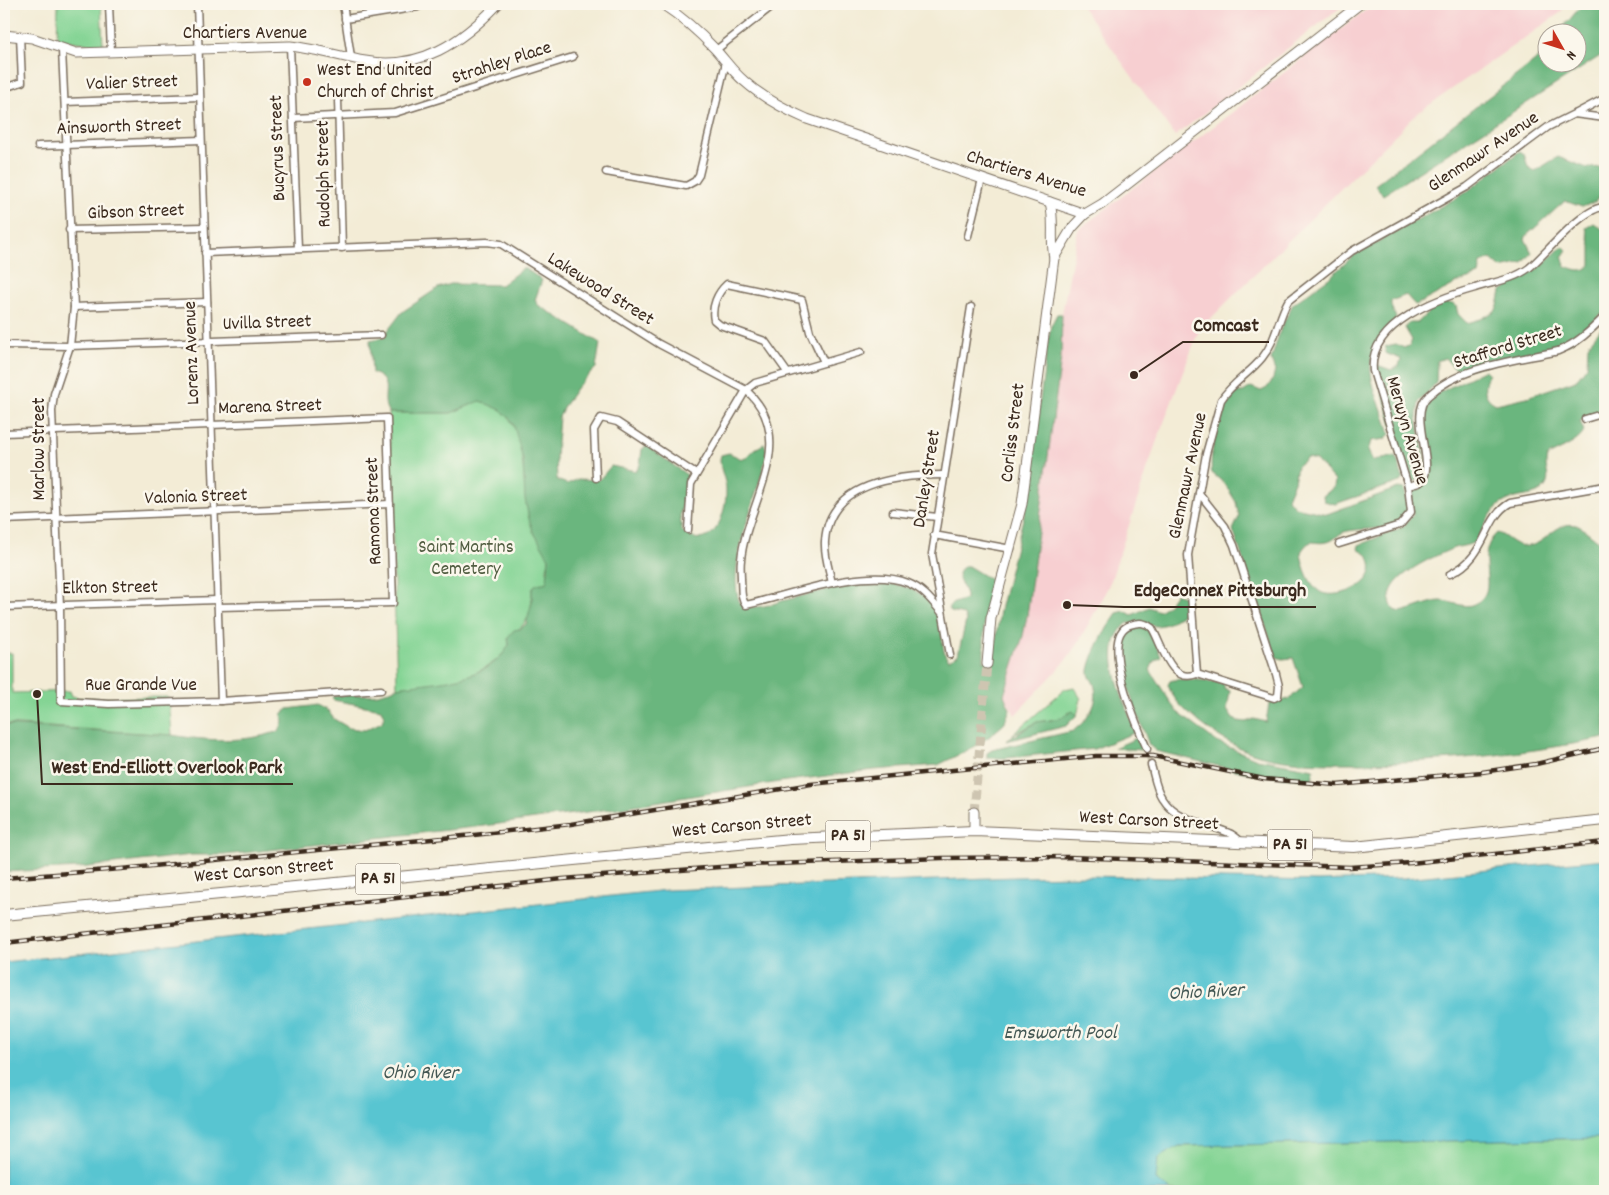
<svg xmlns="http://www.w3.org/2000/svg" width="1609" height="1195" viewBox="0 0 1609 1195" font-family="Dekko,sans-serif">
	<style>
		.built { fill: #f7cfd1 }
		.green { fill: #84d494; stroke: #607f59 }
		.forest { fill: #6bb67e; stroke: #53704e }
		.water { fill: #58c5d1; stroke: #4a7878 }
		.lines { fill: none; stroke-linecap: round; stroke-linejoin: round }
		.street-tunnel { stroke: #cec5b1; stroke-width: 6; stroke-dasharray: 6 3; stroke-linecap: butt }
		.secondary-tunnel { stroke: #cec5b1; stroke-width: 9; stroke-dasharray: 9 4.5; stroke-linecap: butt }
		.street-casing { stroke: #7b6e5e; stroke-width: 9 }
		.secondary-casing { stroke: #7b6e5e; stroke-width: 11 }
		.primary-casing { stroke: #7b6e5e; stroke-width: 12 }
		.street { stroke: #fff; stroke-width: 6 }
		.secondary { stroke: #fff; stroke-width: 9 }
		.primary { stroke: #fff; stroke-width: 10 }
		.rail-casing { stroke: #3b2a1e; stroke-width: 4.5 }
		.rail { stroke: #fbf7ec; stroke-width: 2.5; stroke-dasharray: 8; stroke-linecap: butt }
		.poi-dot { fill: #c8321e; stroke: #fbf7ec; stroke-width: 2 }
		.labels { text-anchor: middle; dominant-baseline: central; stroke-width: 5; stroke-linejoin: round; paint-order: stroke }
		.shield { fill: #fbf7ec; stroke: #75685c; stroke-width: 1 }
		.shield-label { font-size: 18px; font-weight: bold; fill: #3b2a1e }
		.street-label { font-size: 19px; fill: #3b2a1e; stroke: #fbf7ec }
		.poi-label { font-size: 19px; fill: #3b2a1e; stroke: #fbf7ec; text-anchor: start }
		.park-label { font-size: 19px; fill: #515d41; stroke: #fbf7ec }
		.water-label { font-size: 20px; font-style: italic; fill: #445854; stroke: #fbf7ec }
		.leader { fill: none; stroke: #3b2a1e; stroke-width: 2 }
		.callout-dot { fill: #3b2a1e; stroke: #fbf7ec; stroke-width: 2 }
		.callout-label { font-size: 20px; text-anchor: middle; font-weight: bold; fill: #3b2a1e; stroke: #fbf7ec; stroke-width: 5; stroke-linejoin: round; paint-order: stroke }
	</style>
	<rect width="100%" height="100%" fill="#fbf7ec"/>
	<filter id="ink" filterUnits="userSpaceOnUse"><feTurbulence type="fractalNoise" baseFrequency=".02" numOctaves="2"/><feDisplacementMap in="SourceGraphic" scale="10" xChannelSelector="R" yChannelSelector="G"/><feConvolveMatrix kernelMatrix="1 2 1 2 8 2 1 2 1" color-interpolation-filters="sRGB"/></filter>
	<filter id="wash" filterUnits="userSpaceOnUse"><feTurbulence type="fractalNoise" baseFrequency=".0096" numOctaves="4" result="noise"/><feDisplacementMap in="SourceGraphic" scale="20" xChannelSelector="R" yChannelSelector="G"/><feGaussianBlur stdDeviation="1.12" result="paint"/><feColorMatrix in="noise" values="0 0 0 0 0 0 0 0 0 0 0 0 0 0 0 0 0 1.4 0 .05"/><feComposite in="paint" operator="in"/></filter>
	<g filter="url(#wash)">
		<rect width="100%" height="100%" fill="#f3ecd6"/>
		<g class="built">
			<polygon points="1080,4 1345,4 1175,136"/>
			<polygon points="1374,4 1566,4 1560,13 1415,115 1199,330 1155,446 1111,580 1101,601 1078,643 1063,664 1015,715 1004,695 1023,636 1027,616 1061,358 1062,314 1078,230"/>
		</g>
		<g class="green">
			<polygon points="58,4 101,4 103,46 57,39"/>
			<path d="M480,401C538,410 515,493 534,532C538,541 549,550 549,559C549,563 547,566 547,570C548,576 550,579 544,584L540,583L532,590C532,615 528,624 508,637L509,647C482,682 437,683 397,687L389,413H451Z"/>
			<polygon points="4,653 12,653 12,693 70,691 72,696 80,698 169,697 172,735 4,724"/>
			<polygon points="1074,687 1081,699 1077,715 1070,712 1058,719 1037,722 1012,735 1065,689"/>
			<polygon points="1605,1138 1605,1191 1172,1191 1155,1180 1158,1157 1178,1146"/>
		</g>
		<g class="forest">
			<polygon points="1583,4 1605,4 1605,53 1383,195 1375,185 1535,61 1546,48 1546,62 1576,62 1576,32 1559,32"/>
			<path d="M1520,151L1524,154L1528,167L1535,171L1558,157L1587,168L1605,167V191L1595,202L1582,207L1565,201L1527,235L1525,239L1532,253L1523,263L1501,268L1491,259L1481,263L1479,275L1457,283L1418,304L1415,305L1406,295L1391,301V306L1396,318C1391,326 1382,332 1377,342C1360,374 1382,402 1390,434L1385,439L1371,441L1368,451L1373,461L1396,456L1403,478L1400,482L1335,504L1324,501L1323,496L1334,487L1335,481L1316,460L1307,458L1297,466L1294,482L1287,498L1295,507L1327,514L1398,488L1405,489L1408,510C1397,535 1364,526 1344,532C1338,534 1334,541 1327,542C1313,545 1311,536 1301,552C1302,565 1311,592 1326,594C1346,597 1383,581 1368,556C1366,553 1362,552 1358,549L1359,545L1403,527L1413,515L1410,487L1421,484L1427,460L1423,416L1424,408L1436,394L1485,370L1489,374C1482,385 1483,398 1496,404L1527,397L1576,380L1587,366L1588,345L1605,323V410L1580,421L1584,431C1580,443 1557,450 1547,457C1543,468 1552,477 1545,487C1537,498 1517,495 1506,501C1490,508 1485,528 1476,541C1469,546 1461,546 1454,548C1433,557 1374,581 1394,610L1400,612C1413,610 1430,601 1441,601C1451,601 1465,609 1474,604C1503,591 1471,557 1497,533C1506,535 1513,546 1524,546C1545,548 1554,520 1576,525C1583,527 1597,541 1605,545V738C1525,754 1446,762 1364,763C1330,763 1292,764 1259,755C1237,749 1217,736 1199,722C1186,711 1174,702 1168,685L1170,681C1180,677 1213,681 1224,684V688L1230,691L1227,710L1233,719L1238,721L1246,722L1254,719L1266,722L1269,704L1289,699L1303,687L1293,658L1282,659L1276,657L1233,530L1239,517L1236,502L1225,484L1212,473C1208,457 1220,401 1235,393L1243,392L1251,387L1261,391L1267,388L1273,379L1275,371L1271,360L1281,328L1293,304L1329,278L1354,255L1465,193Z"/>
			<path d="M1594,223L1605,231V311L1570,343L1461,371L1454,368L1445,358L1437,361L1436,383L1419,402L1417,417L1423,451V474L1420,479L1409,484L1375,367L1377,365L1391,370L1399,366L1401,359L1385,353L1386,346L1396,344L1404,348L1410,345L1412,340L1405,328L1408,323H1417C1428,314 1441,296 1456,306L1458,314L1467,323L1481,319L1495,311L1498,306L1501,291L1537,269L1563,246L1567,250L1562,257L1566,266C1576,270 1583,273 1591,265V246L1586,228Z"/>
			<path d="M522,269H526L542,280L535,300L538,305L600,343L596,368L577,387L564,406L559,417L556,457L557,480L567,484L578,479L599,480L611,466L636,471L640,465L642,449L647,446L687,475L689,479L680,515L682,531C711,555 726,517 726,492C727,479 717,467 721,455L729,453L742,459L746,458L755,449L764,444C778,456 719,563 741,605C754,610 770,605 782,601C820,592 880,571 917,592C952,611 936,651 949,660L958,655L966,621L964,615L951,612L949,608L951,604L966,599C967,590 958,582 958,573L964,566H968L991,580L984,626V662L992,658L994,652L1000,610L1025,511L1048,341L1051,326L1057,314H1062L1061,358L1027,616L1023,636L1004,695L1010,709L1004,724L990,736L974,747L938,765L874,770L786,781L617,808L484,826L224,855H192L79,868L4,872V725L172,735C206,741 246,743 279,731L283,722L282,714L288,709L318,705L328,711L334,719L349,728L365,730L382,722L384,716L381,709L333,700L332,697C346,693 363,696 378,694C386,693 392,688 399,687C436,680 488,683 509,645L508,637L514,630L520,629L526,624L532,602V590L535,585L547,582L549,558L533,531L529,519L525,499L523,460L514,426L510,419L501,410L480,401L451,413H389C378,398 396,381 372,373L370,340L386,337V333L402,312L438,288L450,284L501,285Z"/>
			<path d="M1176,593L1185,597V613L1167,624L1157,626L1128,623C1096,646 1125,703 1136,732L1094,749L1006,758H987V753L992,750L1073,731C1086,721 1099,706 1095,688C1094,680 1088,678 1089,670C1093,650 1106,629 1117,613L1125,611L1132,615L1149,607L1159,611L1167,606Z"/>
			<path d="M1136,626H1143L1152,634L1161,657L1154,661L1150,670L1176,711L1217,742L1257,759L1314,769L1312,780L1252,774L1156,751L1149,745C1141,721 1101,637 1136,626Z"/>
			<polygon points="1073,711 1077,715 1066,726 1006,741 1037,722 1058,719"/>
			<polygon points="1139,737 1144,748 1142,750 1114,748"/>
		</g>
		<polygon class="water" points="1605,859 1605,1138 1179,1146 1158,1158 1156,1180 1172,1191 4,1191 4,962 667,890 1016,877 1086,876 1318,881 1405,878"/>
	</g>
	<g filter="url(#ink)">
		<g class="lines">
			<polyline class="street-tunnel" points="1147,749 1151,765"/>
			<polyline class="secondary-tunnel" points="974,812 987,664"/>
			<defs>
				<g id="street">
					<polyline points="109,4 111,52"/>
					<polyline points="197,4 221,701"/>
					<polyline points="343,4 351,57"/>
					<polyline points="345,19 418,7 422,4"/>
					<polyline points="290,46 298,249"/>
					<polyline points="62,50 74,307 70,346 54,394 52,411 60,606 61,701 109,704 221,701 381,690"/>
					<polyline points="716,50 775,4"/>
					<polyline points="4,88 22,82 20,35"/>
					<polyline points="338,99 342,248"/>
					<polyline points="65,102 199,97"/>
					<polyline points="1575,114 1605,98"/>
					<polyline points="293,118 395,113 573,57"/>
					<polyline points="38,146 201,140"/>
					<polyline points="606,172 686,186 695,181 699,175 726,62"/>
					<polyline points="69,230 204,227"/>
					<polyline points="968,236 982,179"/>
					<path d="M205,253L487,242L501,244L659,344L746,390C801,440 746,503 741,560C740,566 741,573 741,579C742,589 740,597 746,605C790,595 865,566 908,583C923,589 932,601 942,613"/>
					<polyline points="74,307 207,302"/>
					<polyline points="4,345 70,346 381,335"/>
					<path d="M787,372L765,341L720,325L714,320C711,307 717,293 727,284L802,300L810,332L824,362"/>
					<polyline points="1585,419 1605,413"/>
					<polyline points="4,433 387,418 393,603 218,607"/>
					<polyline points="596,478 594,430 601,418 617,422 696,474"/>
					<path d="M1408,486C1411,485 1416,484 1419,483C1440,471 1406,415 1428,396C1461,365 1516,361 1558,351C1578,343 1590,331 1605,316"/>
					<polyline points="893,512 937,517"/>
					<polyline points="4,520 390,504"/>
					<polyline points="688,530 691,484 746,390 755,383 861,352"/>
					<polyline points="934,535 1011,549"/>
					<path d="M1339,544L1400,525L1411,512L1408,486L1373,371C1368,323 1439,298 1475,288C1493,282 1513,280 1529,268C1546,254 1584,206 1605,207"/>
					<path d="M1450,574C1488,557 1483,518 1510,503L1605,486"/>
					<path d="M832,583C829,569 824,555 825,541C829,482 897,475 943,475"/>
					<polyline points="4,607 217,600"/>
					<polyline points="950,655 932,554 971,307"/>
					<polyline points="1197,674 1274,698 1278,696 1279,686 1276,674 1234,545 1225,526 1199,493"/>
					<path d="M1147,749C1138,727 1097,636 1130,625C1139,622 1145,622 1152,628C1162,644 1170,685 1197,674L1188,555L1206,454L1221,400C1232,383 1250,373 1262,358C1276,341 1278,319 1288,301L1352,251L1467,187L1548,127L1574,114L1605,118"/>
					<path d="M1151,765C1154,775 1156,789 1162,798C1176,821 1207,823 1229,833C1234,835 1238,839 1242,842"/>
				</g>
				<g id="secondary">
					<path d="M662,4C682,17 699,32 715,49C725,60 733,72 744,81C763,98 784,109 807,119L1085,214L1102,204L1360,4"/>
					<path d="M4,35L32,38L76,53L290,46C316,49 339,56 365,61C420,71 462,42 498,4"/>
					<path d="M1050,202C1055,222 1050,239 1054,258"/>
					<polyline points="987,664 991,618 1022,504 1054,258 1072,228 1085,214"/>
					<polyline points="974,831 974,812"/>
				</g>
				<polyline id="primary" points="4,915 791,839 974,831 1354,847 1605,820"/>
			</defs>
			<use href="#street" class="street-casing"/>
			<use href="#secondary" class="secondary-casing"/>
			<use href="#primary" class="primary-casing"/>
			<use href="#street" class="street"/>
			<use href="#secondary" class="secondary"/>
			<use href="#primary" class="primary"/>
			<defs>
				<g id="rail">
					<polyline points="4,878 121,869 474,835 571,824 811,784 1096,756 1153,756 1264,779 1337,785 1482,772 1536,764 1605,748"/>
					<polyline points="4,943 563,879 746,865 942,858 1068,857 1350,867 1411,863 1605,842"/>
				</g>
			</defs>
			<use href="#rail" class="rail-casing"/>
			<use href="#rail" class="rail"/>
		</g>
	</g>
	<circle class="poi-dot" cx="307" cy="82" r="5"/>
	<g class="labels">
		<g class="shield">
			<rect x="825.5" y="820.5" width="45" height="31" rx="4"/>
			<rect x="1267.5" y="829.5" width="45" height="31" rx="4"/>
			<rect x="355.5" y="863.5" width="45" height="31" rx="4"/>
		</g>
		<g class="shield-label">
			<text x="848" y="836">PA 51</text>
			<text x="1290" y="845">PA 51</text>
			<text x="378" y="879">PA 51</text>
		</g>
		<g class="street-label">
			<text x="245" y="34">Chartiers Avenue</text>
			<text transform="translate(502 64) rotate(-18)">Strahley Place</text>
			<text transform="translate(132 84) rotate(-2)">Valier Street</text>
			<text transform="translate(119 128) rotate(-2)">Ainsworth Street</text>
			<text transform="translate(279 148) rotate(-92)">Bucyrus Street</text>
			<text transform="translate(1484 153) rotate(-34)">Glenmawr Avenue</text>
			<text transform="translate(325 174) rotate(-91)">Rudolph Street</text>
			<text transform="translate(1026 175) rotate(17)">Chartiers Avenue</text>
			<text transform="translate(136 213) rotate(-2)">Gibson Street</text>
			<text transform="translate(600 290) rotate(32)">Lakewood Street</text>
			<text transform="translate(267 324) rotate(-2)">Uvilla Street</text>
			<text transform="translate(1508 348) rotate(-17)">Stafford Street</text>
			<text transform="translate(193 353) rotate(-92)">Lorenz Avenue</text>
			<text transform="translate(270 408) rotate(-2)">Marena Street</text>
			<text transform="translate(1406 431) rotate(74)">Merwyn Avenue</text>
			<text transform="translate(1014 433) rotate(-83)">Corliss Street</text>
			<text transform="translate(40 449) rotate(-90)">Marlow Street</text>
			<text transform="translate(1189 476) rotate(-78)">Glenmawr Avenue</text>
			<text transform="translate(928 479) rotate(-81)">Danley Street</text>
			<text transform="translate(196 498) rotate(-2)">Valonia Street</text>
			<text transform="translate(375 511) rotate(-92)">Ramona Street</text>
			<text transform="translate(110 589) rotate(-1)">Elkton Street</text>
			<text x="141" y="686">Rue Grande Vue</text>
			<text transform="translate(1149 822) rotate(3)">West Carson Street</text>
			<text transform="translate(742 827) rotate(-5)">West Carson Street</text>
			<text transform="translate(264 872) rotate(-5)">West Carson Street</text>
		</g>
		<g class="poi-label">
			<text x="317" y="71">West End United<tspan x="317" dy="22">Church of Christ</tspan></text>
		</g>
		<g class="park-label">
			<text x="466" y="548">Saint Martins<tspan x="466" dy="22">Cemetery</tspan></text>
		</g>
		<g class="water-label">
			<text transform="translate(1206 993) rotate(-3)">Ohio River</text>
			<text x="1060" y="1034">Emsworth Pool</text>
			<text x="420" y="1074">Ohio River</text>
		</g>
	</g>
	<path class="leader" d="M1134 375L1183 342H1269M1067 605L1124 607H1316M37 694L42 784H293"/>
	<g class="callout-dot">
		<circle cx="1134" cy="375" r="5"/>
		<circle cx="1067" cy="605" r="5"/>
		<circle cx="37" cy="694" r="5"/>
	</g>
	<g class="callout-label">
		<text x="1226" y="331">Comcast</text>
		<text x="1220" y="596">EdgeConneX Pittsburgh</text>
		<text x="167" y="773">West End-Elliott Overlook Park</text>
	</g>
	<rect width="1609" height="1195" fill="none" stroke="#fbf7ec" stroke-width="20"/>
	<g transform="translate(1562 48) rotate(129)"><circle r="24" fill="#fbf7ec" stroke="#aea59a"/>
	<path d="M0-4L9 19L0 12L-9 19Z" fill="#c8321e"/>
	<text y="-8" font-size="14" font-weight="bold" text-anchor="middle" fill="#3b2a1e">N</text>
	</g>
</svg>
